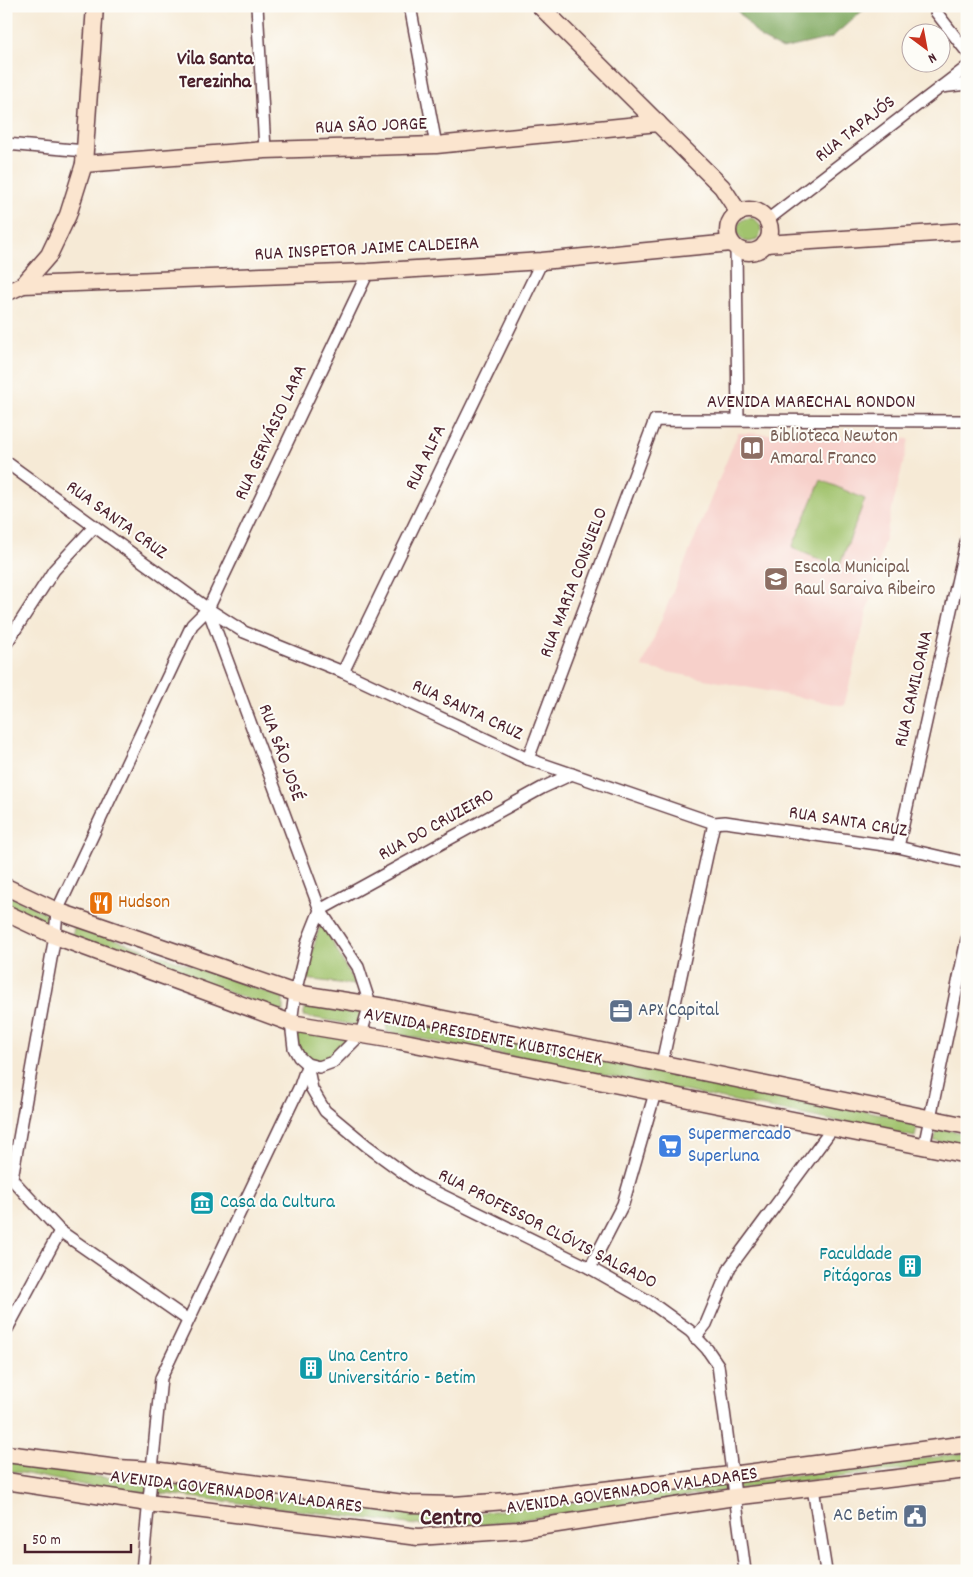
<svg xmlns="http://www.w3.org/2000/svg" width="973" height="1577" viewBox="0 0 973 1577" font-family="Dekko,sans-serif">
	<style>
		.built { fill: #f7d0ca }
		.green { fill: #a1c36d; stroke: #76714c }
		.forest { fill: #80a960; stroke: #656446 }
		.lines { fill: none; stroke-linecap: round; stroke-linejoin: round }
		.street-casing { stroke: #643d45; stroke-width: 14 }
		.secondary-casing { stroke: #643d45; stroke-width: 19 }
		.street { stroke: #fff; stroke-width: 11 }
		.secondary { stroke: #fbe5cf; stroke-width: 16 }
		.labels { text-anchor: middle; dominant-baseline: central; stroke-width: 4; stroke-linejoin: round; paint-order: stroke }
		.street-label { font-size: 19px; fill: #4a1f2b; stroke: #fdfcf7 }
		.education-label { font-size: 19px; fill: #785e54; stroke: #fdfcf7; text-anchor: start }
		.food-label { font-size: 19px; fill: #c56008; stroke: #fdfcf7; text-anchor: start }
		.service-label { font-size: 19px; fill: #4e5e75; stroke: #fdfcf7; text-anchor: start }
		.shop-label { font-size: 19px; fill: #366cbe; stroke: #fdfcf7; text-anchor: start }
		.culture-label { font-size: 19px; fill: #0d838f; stroke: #fdfcf7; text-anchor: start }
		.neighbourhood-label { font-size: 20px; font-weight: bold; fill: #4a1f2b; stroke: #fdfcf7 }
		.district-label { font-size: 24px; font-weight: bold; fill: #4a1f2b; stroke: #fdfcf7 }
	</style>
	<rect width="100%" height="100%" fill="#fdfcf7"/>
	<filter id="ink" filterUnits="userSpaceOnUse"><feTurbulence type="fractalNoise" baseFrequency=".02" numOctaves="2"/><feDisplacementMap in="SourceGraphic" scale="10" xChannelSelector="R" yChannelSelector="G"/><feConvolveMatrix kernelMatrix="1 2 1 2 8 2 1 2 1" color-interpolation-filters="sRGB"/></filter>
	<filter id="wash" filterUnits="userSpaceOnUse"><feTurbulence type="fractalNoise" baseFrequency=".0096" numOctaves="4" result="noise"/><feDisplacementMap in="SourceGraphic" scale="20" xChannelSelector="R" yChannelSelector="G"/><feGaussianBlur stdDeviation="1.12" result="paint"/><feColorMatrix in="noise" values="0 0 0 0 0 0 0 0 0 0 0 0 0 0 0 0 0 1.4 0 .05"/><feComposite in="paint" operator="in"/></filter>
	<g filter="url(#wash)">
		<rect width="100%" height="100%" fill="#f6ead6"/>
		<polygon class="built" points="738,433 909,439 844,706 642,667"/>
		<g class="green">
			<circle cx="749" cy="230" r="12"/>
			<polygon points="821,480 865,499 839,567 792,548"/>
			<polygon points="6,894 50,915 45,926 6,909"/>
			<polygon points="321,920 355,985 305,979"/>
			<polygon points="75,925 283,998 283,1012 72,936"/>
			<polygon points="307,1001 362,1008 360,1026 303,1016"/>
			<polygon points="386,1018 918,1121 915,1137 387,1032"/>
			<path d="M297,1029L349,1040C341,1047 330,1059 319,1061C310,1062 301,1053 298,1045C296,1041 297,1034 297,1029Z"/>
			<polygon points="938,1128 967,1134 967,1147 934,1141"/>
			<polygon points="967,1453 967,1463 768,1485 482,1525 416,1525 175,1495 99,1488 6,1470 6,1461 93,1476 441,1517 664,1492"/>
		</g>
		<polygon class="forest" points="733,6 868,6 831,38 782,49 761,38"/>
	</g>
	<g filter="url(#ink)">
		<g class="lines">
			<defs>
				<g id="street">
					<polyline points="257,6 265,150"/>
					<polyline points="410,6 436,145"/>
					<polyline points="936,12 967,52"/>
					<polyline points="941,87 967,84"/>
					<polyline points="6,144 85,151"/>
					<polyline points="766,221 967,67"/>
					<polyline points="736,248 738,419"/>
					<polyline points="6,462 208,609 244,632 343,672 528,759 714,823 725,822 898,847 967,863"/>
					<polyline points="208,609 320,910 358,967 370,1004 361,1034 333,1062 319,1067 307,1064 299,1057 294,1048 291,1023 295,993 308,940 320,910"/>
					<polyline points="6,644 54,570 94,527"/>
					<polyline points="343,672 542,261"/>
					<polyline points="528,759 655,420 967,421"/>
					<polyline points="898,847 967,538"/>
					<polyline points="320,910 542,788 572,774"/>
					<polyline points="662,1063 714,823"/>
					<polyline points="307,1064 312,1089 325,1111 367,1146 419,1184 590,1268 650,1302 690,1331 707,1349 718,1365 745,1571"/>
					<polyline points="924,1147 967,939"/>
					<polyline points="7,1174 60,1231 188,1320"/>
					<polyline points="12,1178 55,936 57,911 192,625 208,609 368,272"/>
					<polyline points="590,1268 623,1204 655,1093"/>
					<polyline points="6,1331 60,1231"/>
					<polyline points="695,1338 706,1324 730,1267 832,1129"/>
					<polyline points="813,1488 826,1571"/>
					<polyline points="142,1571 161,1378 300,1086 307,1066"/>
				</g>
				<g id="secondary">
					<polyline points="540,6 722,187 739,213"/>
					<polyline points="84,164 265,150 436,145 658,123"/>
					<circle cx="749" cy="231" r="21"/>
					<polyline points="765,244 967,231"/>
					<polyline points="23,285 49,255 68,215 84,164 95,6"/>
					<polyline points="6,293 23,285 368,272 542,261 731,243"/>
					<polyline points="6,887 57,911 295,993 385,1007 967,1126"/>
					<polyline points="6,913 55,936 291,1023 400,1041 967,1155"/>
					<polyline points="6,1454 118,1468 153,1470 411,1504 454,1505 518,1500 739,1474 967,1444"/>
					<polyline points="6,1481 148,1503 418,1537 518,1530 741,1496 967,1470"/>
				</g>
			</defs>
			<use href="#street" class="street-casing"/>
			<use href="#secondary" class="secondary-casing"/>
			<use href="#street" class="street"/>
			<use href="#secondary" class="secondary"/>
		</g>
	</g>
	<defs>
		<symbol id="library-square" viewBox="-11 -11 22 22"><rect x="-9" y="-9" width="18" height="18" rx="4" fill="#8d6e63" stroke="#fdfcf7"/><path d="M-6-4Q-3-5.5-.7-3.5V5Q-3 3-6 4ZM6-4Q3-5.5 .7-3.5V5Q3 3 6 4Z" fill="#fff"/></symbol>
		<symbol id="school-square" viewBox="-11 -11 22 22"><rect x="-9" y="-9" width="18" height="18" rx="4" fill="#8d6e63" stroke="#fdfcf7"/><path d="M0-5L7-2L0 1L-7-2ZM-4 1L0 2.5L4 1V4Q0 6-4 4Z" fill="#fff"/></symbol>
		<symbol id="restaurant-square" viewBox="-11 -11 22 22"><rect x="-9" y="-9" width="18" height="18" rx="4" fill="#e8710a" stroke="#fdfcf7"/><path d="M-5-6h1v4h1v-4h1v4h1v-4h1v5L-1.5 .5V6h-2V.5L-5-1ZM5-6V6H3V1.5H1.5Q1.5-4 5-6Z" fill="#fff"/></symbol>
		<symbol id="office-square" viewBox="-11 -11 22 22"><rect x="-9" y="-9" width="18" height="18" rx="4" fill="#5c6f8a" stroke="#fdfcf7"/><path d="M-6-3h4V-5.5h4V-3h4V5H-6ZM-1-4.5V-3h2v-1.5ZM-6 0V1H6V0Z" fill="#fff"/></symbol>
		<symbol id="supermarket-square" viewBox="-11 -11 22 22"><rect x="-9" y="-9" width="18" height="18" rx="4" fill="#3f7fe0" stroke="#fdfcf7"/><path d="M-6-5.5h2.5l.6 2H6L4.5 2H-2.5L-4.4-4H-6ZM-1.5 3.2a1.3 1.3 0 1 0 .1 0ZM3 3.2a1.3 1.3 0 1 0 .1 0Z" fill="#fff"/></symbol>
		<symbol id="museum-square" viewBox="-11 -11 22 22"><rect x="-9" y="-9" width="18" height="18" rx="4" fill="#0f9aa8" stroke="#fdfcf7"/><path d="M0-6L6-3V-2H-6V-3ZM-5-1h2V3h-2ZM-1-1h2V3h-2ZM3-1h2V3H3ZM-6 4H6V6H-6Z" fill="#fff"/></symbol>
		<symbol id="building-square" viewBox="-11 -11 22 22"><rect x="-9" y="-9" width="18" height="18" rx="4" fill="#0f9aa8" stroke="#fdfcf7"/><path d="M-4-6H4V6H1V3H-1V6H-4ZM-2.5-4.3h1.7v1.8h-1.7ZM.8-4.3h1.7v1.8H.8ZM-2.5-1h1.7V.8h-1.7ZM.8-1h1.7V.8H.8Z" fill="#fff"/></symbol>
		<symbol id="civic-square" viewBox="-11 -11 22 22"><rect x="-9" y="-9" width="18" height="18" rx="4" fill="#5c6f8a" stroke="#fdfcf7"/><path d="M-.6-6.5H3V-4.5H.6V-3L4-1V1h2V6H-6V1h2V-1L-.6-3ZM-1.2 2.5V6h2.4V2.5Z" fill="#fff"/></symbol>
	</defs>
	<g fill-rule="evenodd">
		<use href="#library-square" x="738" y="434" width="28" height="28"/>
		<use href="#school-square" x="762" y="565" width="28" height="28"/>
		<use href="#restaurant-square" x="87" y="889" width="28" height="28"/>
		<use href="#office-square" x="607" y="997" width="28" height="28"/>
		<use href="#supermarket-square" x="656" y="1132" width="28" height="28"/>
		<use href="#museum-square" x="188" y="1189" width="28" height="28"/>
		<use href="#building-square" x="896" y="1252" width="28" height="28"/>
		<use href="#building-square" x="297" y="1354" width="28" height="28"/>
		<use href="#civic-square" x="901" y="1502" width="28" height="28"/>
	</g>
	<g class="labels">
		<g class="street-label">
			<text transform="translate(371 127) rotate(-2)">RUA SÃO JORGE</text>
			<text transform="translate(856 130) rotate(-38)">RUA TAPAJÓS</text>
			<text transform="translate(367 250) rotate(-3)">RUA INSPETOR JAIME CALDEIRA</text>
			<text x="811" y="403">AVENIDA MARECHAL RONDON</text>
			<text transform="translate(272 433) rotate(-65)">RUA GERVÁSIO LARA</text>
			<text transform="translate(427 458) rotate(-64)">RUA ALFA</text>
			<text transform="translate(116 521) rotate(36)">RUA SANTA CRUZ</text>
			<text transform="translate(575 583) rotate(-69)">RUA MARIA CONSUELO</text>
			<text transform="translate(915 689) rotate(-77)">RUA CAMILOANA</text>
			<text transform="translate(467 711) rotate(25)">RUA SANTA CRUZ</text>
			<text transform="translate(280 753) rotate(70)">RUA SÃO JOSÉ</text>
			<text transform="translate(848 823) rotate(9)">RUA SANTA CRUZ</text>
			<text transform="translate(437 826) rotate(-29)">RUA DO CRUZEIRO</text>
			<text transform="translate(483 1038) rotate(11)">AVENIDA PRESIDENTE KUBITSCHEK</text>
			<text transform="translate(547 1230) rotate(27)">RUA PROFESSOR CLÓVIS SALGADO</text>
			<text transform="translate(632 1492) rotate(-8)">AVENIDA GOVERNADOR VALADARES</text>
			<text transform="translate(236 1493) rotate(7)">AVENIDA GOVERNADOR VALADARES</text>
		</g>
		<g class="education-label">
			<text x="770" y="437">Biblioteca Newton<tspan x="770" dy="22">Amaral Franco</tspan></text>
			<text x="794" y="568">Escola Municipal<tspan x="794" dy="22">Raul Saraiva Ribeiro</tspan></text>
		</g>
		<g class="food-label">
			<text x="118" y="903">Hudson</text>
		</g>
		<g class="service-label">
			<text x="638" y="1011">APX Capital</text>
			<text x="898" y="1516" text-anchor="end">AC Betim</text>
		</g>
		<g class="shop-label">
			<text x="688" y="1135">Supermercado<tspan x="688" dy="22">Superluna</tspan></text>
		</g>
		<g class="culture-label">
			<text x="220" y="1203">Casa da Cultura</text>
			<text x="892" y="1255" text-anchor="end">Faculdade<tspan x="892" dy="22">Pitágoras</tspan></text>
			<text x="328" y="1357">Una Centro<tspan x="328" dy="22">Universitário - Betim</tspan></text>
		</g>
		<g class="neighbourhood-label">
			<text x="215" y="60">Vila Santa<tspan x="215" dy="23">Terezinha</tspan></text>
		</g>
		<g class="district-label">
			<text x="451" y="1519">Centro</text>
		</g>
	</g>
	<rect width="973" height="1577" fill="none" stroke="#fdfcf7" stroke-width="25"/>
	<g transform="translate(926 48) rotate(148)"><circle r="24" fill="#fdfcf7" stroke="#b5a4a5"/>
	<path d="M0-4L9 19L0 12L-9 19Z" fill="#c8321e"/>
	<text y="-8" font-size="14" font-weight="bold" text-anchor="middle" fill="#4a1f2b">N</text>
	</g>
	<path d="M25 1544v8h106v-8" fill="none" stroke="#4a1f2b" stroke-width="2.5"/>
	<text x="32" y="1544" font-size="15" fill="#4a1f2b" stroke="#fdfcf7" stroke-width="4" paint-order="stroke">50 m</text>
</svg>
